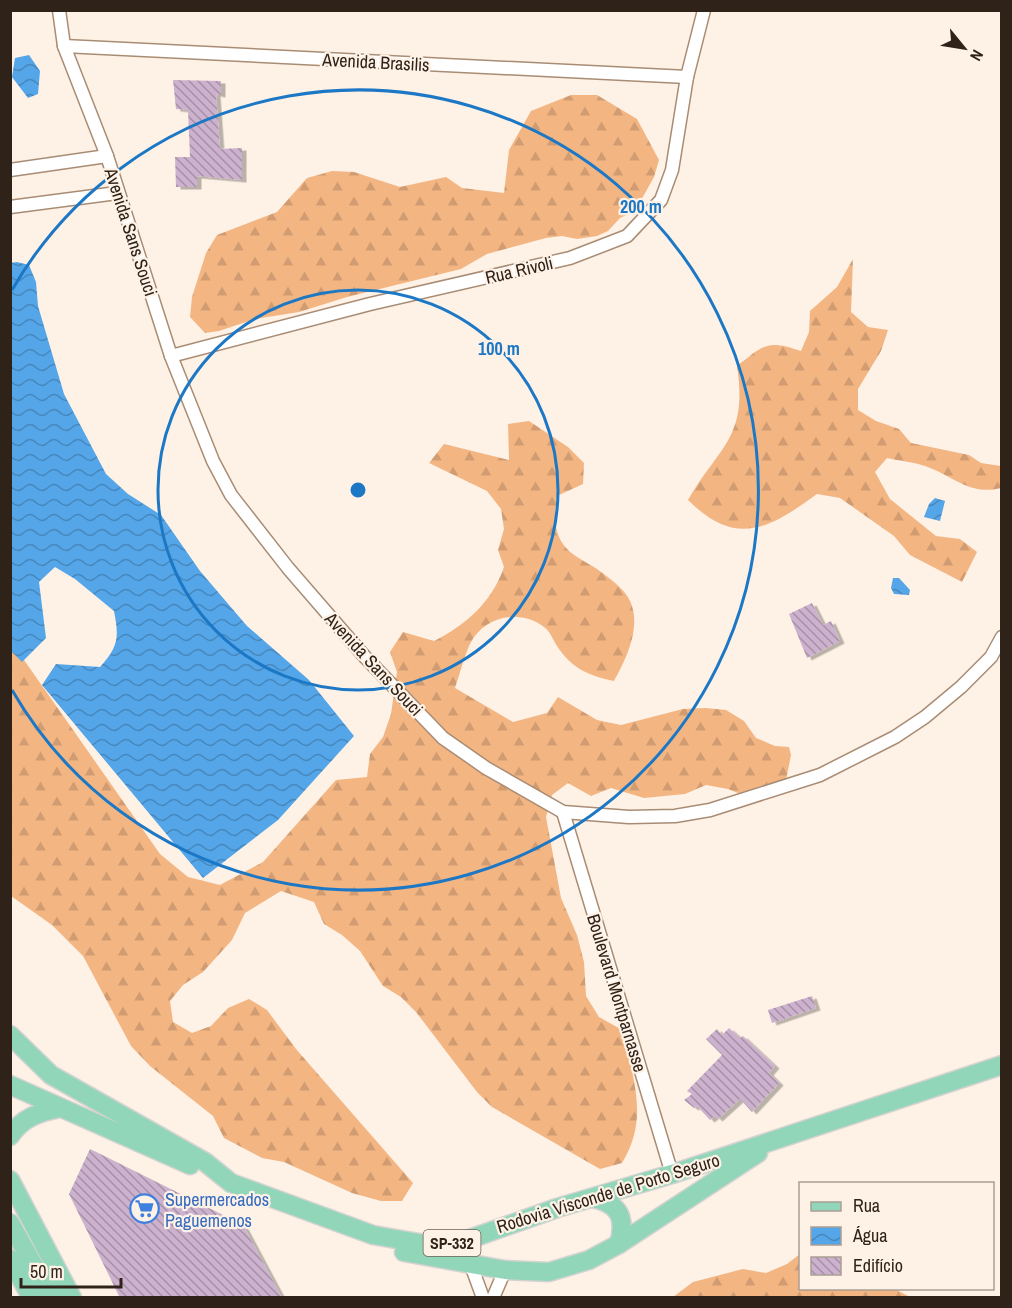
<svg xmlns="http://www.w3.org/2000/svg" width="1012" height="1308" viewBox="0 0 1012 1308" font-family="'Archivo Narrow',sans-serif">
	<style>
		.forest { fill: url(#forest-firs) }
		.water { fill: url(#water-waves) }
		.building { fill: url(#building-back-hatch); filter: url(#shadow) }
		.lines { fill: none; stroke-linecap: round; stroke-linejoin: round }
		.minor-casing { stroke: #a98c74; stroke-width: 15 }
		.primary-casing { stroke: #d5d3d1; stroke-width: 21 }
		.minor { stroke: #fff; stroke-width: 12 }
		.primary { stroke: #92d6ba; stroke-width: 18 }
		.ring { fill: none; stroke: #1c78c5; stroke-width: 3 }
		.labels { text-anchor: middle; dominant-baseline: central; stroke-width: 4.5; stroke-linejoin: round; paint-order: stroke }
		.shield { fill: #fef1e6; stroke: #6d6156; stroke-width: 1.5 }
		.shield-label { font-size: 16px; font-weight: bold; fill: #2f2319 }
		.street-label { font-size: 18px; fill: #2f2319; stroke: #fef1e6 }
		.shop-label { font-size: 18px; fill: #366cbe; stroke: #fef1e6; text-anchor: start }
		.centre { fill: #1c78c5; stroke: #fef1e6; stroke-width: 3 }
		.ring-label { font-size: 18px; text-anchor: middle; font-weight: bold; fill: #1c78c5; stroke: #fef1e6; stroke-width: 4.5; stroke-linejoin: round; paint-order: stroke }
	</style>
	<defs>
		<pattern id="forest-firs" width="22" height="20" patternUnits="userSpaceOnUse" patternTransform="scale(1.5)"><rect width="22" height="20" fill="#f3b683"/><path d="M5 1l3.5 6h-7zM16 11l3.5 6h-7z" fill="#d19c71"/></pattern>
		<pattern id="water-waves" width="16" height="10" patternUnits="userSpaceOnUse" patternTransform="scale(1.5)"><rect width="16" height="10" fill="#54a6e9"/><path d="M0 5q4-4 8 0t8 0" fill="none" stroke="#4687bc"/></pattern>
		<pattern id="building-back-hatch" width="6" height="6" patternUnits="userSpaceOnUse" patternTransform="scale(1.5)"><rect width="6" height="6" fill="#ccb2ce"/><path d="M-1 5l2 2M0 0l6 6M5-1l2 2" fill="none" stroke="#a690a6"/></pattern>
		<filter id="shadow"><feDropShadow dx="4.5" dy="2.5" stdDeviation="0" flood-color="#0004"/></filter>
	</defs>
	<rect width="100%" height="100%" fill="#fef1e6"/>
	<g class="forest">
		<polygon points="571,95 597,95 637,119 659,160 654,177 635,211 620,218 608,231 597,236 577,239 562,236 546,238 487,254 461,269 347,297 299,312 255,319 219,331 205,333 190,317 192,297 206,253 217,235 277,212 307,178 332,171 354,172 400,187 446,177 462,188 504,193 509,150 531,111"/>
		<path d="M853,259L851,312L868,327L888,330L881,351L858,389V410L876,421L899,429L911,443L969,455L981,463L1001,466V488C969,496 954,476 925,466C914,462 900,461 887,458L875,472L890,499L936,536L960,539L977,552L962,582L910,555L894,536L840,498L817,494C769,529 736,548 688,500C720,445 748,438 737,366C764,345 767,339 801,351L809,332L810,311L837,287Z"/>
		<path d="M529,421L568,447L584,463L583,484L557,496C555,512 553,526 561,541C569,555 585,561 597,569C608,577 625,589 630,601C642,626 626,660 614,681C589,676 571,668 557,646C553,640 550,631 544,627C521,609 484,615 470,644C464,657 460,673 455,688L513,722L547,713L558,697L597,720L621,725L683,709L706,708L726,710L744,721L756,738L775,746L789,747L791,755L786,780L748,797L728,789L706,785L685,794L644,798L611,788L591,796L568,783L552,795L546,817L561,898L577,935L584,962L586,996L599,1017L624,1031C632,1080 650,1117 622,1163L600,1169L492,1107L477,1092L416,1012L401,997L383,986L360,951L342,935L324,924L314,902L281,891L245,913L232,940L203,972L183,985L170,1001L173,1022L192,1033L211,1026L228,1008L249,999L267,1010L296,1049L413,1183L402,1201H381L352,1193L284,1162L262,1158L224,1138L213,1116L150,1066L131,1046L83,956L52,925L11,896L10,640L160,854L188,877L220,885L263,862L336,780L367,777L370,754L383,737L391,714L397,672L390,652L403,632L434,641C466,625 492,602 504,567L498,550L504,529L501,509L487,491L429,463L444,444L509,460L508,424Z"/>
		<polygon points="800,1254 800,1288 895,1289 910,1297 673,1297 693,1282 743,1269 766,1273 787,1264"/>
	</g>
	<g class="water">
		<polygon points="29,55 40,71 38,94 28,98 12,77 15,58"/>
		<path d="M17,262L29,265L36,282L38,306L64,394L106,474L128,494L161,515L200,571L247,626L309,680L354,736L278,820L203,878L42,685L56,664L100,667C119,646 119,637 114,611L75,579L55,567L39,582L46,638L22,662L11,651L10,263Z"/>
		<polygon points="935,498 945,501 940,521 924,517 929,504"/>
		<polygon points="893,578 899,578 910,590 909,595 894,594 891,588"/>
	</g>
	<g class="building">
		<polygon points="173,80 221,81 221,95 216,94 220,149 242,148 242,180 197,176 197,187 176,187 175,157 190,157 188,110 176,109"/>
		<polygon points="812,603 823,625 831,621 840,641 807,658 789,614"/>
		<polygon points="812,996 816,1008 772,1023 768,1010"/>
		<polygon points="729,1028 740,1038 743,1036 775,1066 769,1073 779,1083 752,1112 740,1099 718,1119 715,1116 710,1120 697,1106 694,1108 684,1100 692,1094 687,1091 722,1055 706,1039 717,1029 722,1035"/>
		<polygon points="90,1149 243,1225 282,1298 120,1298 69,1194"/>
	</g>
	<g class="lines">
		<defs>
			<g id="minor">
				<polyline points="59,10 64,46 107,156 171,356 213,461 231,495 288,568 365,657 443,738 486,768 563,812 629,817 675,816 710,810 820,775 895,737 925,717 961,687 991,657 1002,637"/>
				<polyline points="64,46 687,77"/>
				<polyline points="10,170 107,156"/>
				<polyline points="10,207 117,193"/>
				<polyline points="171,356 370,304 570,258 627,236 661,200 672,170 687,77 704,10"/>
				<polyline points="563,812 672,1174"/>
				<polyline points="471,1265 483,1298"/>
				<polyline points="493,1298 505,1270"/>
			</g>
			<g id="primary">
				<polyline points="10,1035 51,1075 205,1162 231,1183 373,1235 436,1246 464,1241 557,1208 672,1174 1002,1065"/>
				<polyline points="10,1085 190,1165"/>
				<path d="M10,1136C22,1118 39,1112 60,1108"/>
				<polyline points="10,1180 72,1298"/>
				<path d="M593,1198C620,1204 626,1218 619,1244"/>
				<polyline points="10,1223 52,1298"/>
				<polyline points="404,1252 505,1270 549,1272 589,1260 619,1244 758,1153"/>
				<polyline points="10,1259 32,1298"/>
			</g>
		</defs>
		<use href="#minor" class="minor-casing"/>
		<use href="#primary" class="primary-casing"/>
		<use href="#minor" class="minor"/>
		<use href="#primary" class="primary"/>
	</g>
	<g class="ring">
		<circle cx="358" cy="490" r="200"/>
		<path d="M12 290A400 400 0 1 1 12 690"/>
	</g>
	<defs>
		<symbol id="supermarket-ring" viewBox="-11 -11 22 22"><circle r="9.5" fill="#fef1e6" stroke="#3f7fe0" stroke-width="1.5"/><path d="M-6-5.5h2.5l.6 2H6L4.5 2H-2.5L-4.4-4H-6ZM-1.5 3.2a1.3 1.3 0 1 0 .1 0ZM3 3.2a1.3 1.3 0 1 0 .1 0Z" fill="#3f7fe0"/></symbol>
	</defs>
	<g fill-rule="evenodd">
		<use href="#supermarket-ring" x="128" y="1192" width="33" height="33"/>
	</g>
	<g class="labels">
		<rect class="shield" x="423.5" y="1230" width="57" height="26" rx="4.5"/>
		<g class="shield-label">
			<text x="452" y="1243">SP-332</text>
		</g>
		<g class="street-label">
			<text transform="translate(376 62) rotate(3)">Avenida Brasilis</text>
			<text transform="translate(131 232) rotate(72)">Avenida Sans Souci</text>
			<text transform="translate(519 270) rotate(-13)">Rua Rivoli</text>
			<text transform="translate(374 664) rotate(47)">Avenida Sans Souci</text>
			<text transform="translate(617 993) rotate(73)">Boulevard Montparnasse</text>
			<text transform="translate(608 1193) rotate(-17)">Rodovia Visconde de Porto Seguro</text>
		</g>
		<g class="shop-label">
			<text x="165" y="1199">Supermercados<tspan x="165" dy="21">Paguemenos</tspan></text>
		</g>
	</g>
	<circle cx="358" cy="490" r="9" class="centre"/>
	<g class="ring-label">
		<text x="641" y="213">200 m</text>
		<text x="499" y="355">100 m</text>
	</g>
	<rect width="1012" height="1308" fill="none" stroke="#2f2319" stroke-width="24"/>
	<rect x="799" y="1182" width="195" height="108" fill="#fef1e6" stroke="#ab9f94" stroke-width="1.5"/>
	<rect x="811" y="1202" width="30" height="9" fill="#92d6ba" stroke="#ab9f94" stroke-width="1.5"/>
	<text x="853" y="1212" font-size="18" fill="#2f2319">Rua</text>
	<rect x="811" y="1227" width="30" height="18" fill="url(#water-waves)" stroke="#ab9f94" stroke-width="1.5"/>
	<text x="853" y="1242" font-size="18" fill="#2f2319">Água</text>
	<rect x="811" y="1257" width="30" height="18" fill="url(#building-back-hatch)" stroke="#ab9f94" stroke-width="1.5"/>
	<text x="853" y="1272" font-size="18" fill="#2f2319">Edifício</text>
	<g transform="translate(964 48) rotate(120)" stroke="#fef1e6" stroke-width="4.5" paint-order="stroke">
	<path d="M0-4.5L10 22L0 15L-10 22Z" fill="#2f2319"/>
	<text y="-9" font-size="16" font-weight="bold" text-anchor="middle" fill="#2f2319">N</text>
	</g>
	<path d="M21 1278v9h100v-9" fill="none" stroke="#2f2319" stroke-width="3"/>
	<text x="30" y="1278" font-size="18" fill="#2f2319" stroke="#fef1e6" stroke-width="4.5" paint-order="stroke">50 m</text>
</svg>
